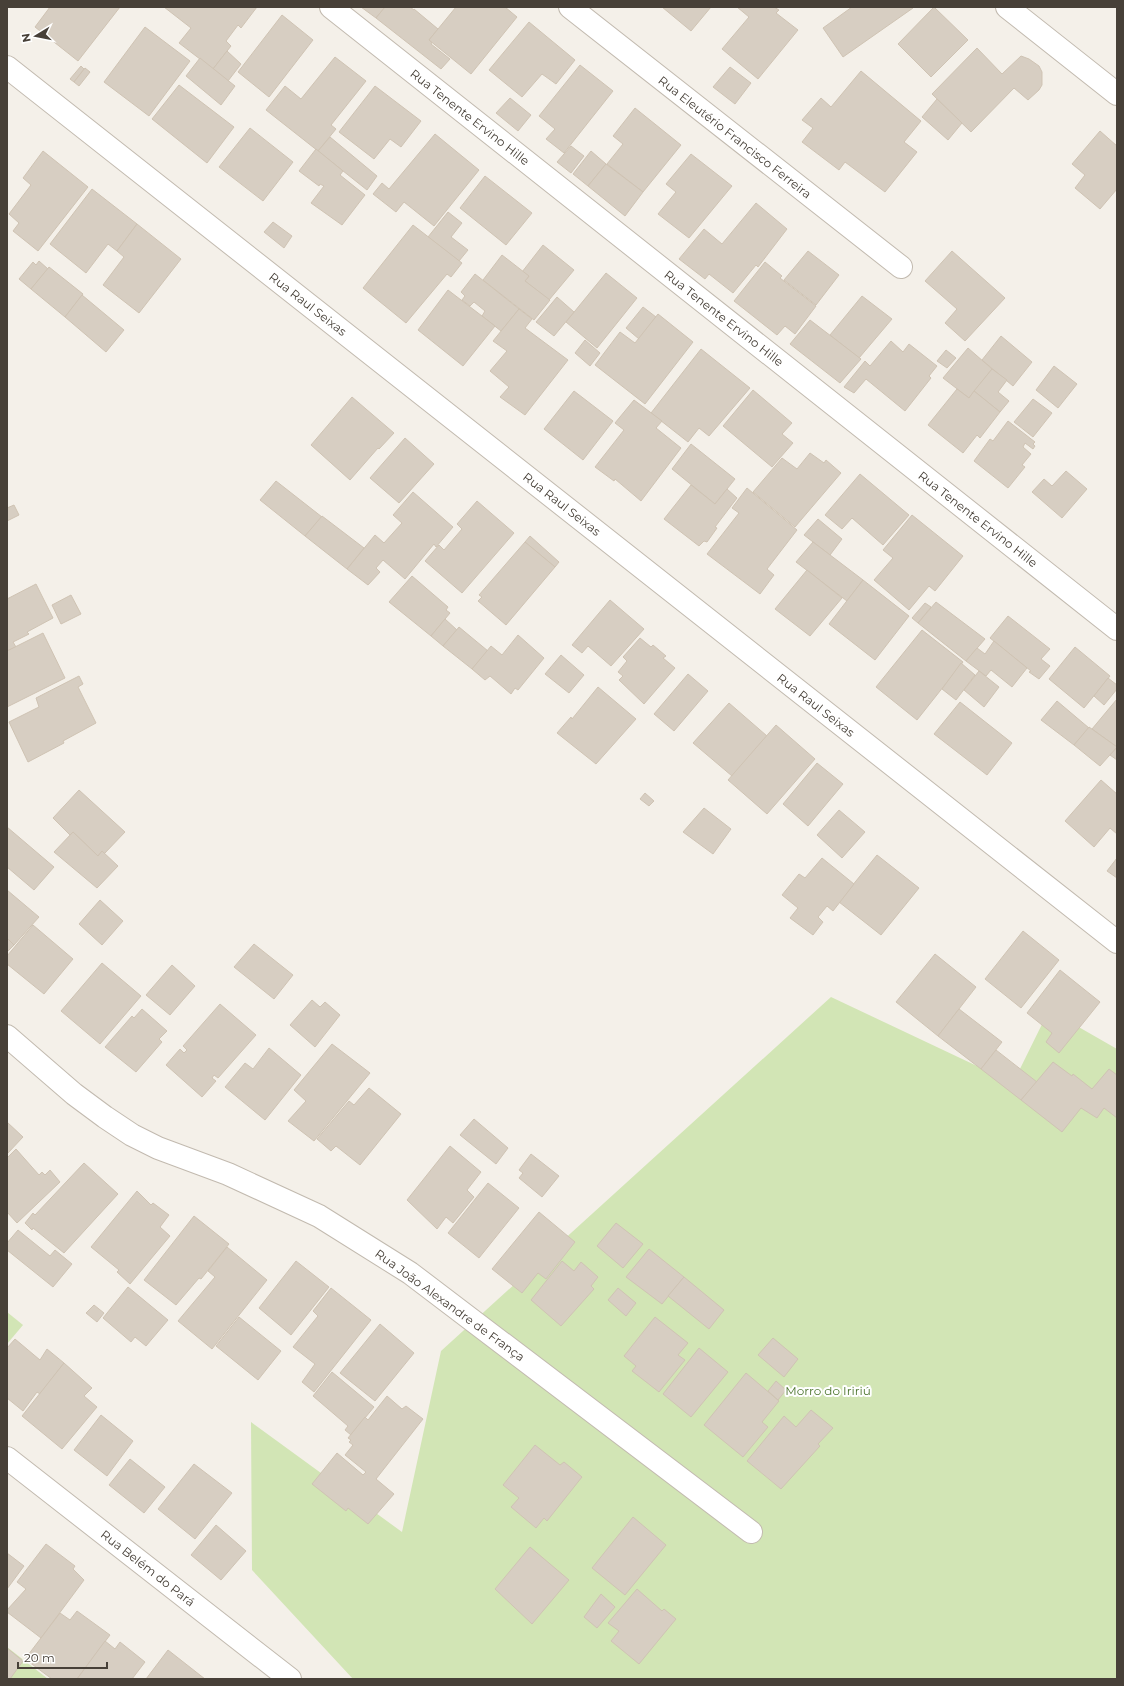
<svg xmlns="http://www.w3.org/2000/svg" width="1124" height="1686" viewBox="0 0 1124 1686" font-family="Montserrat,sans-serif">
	<style>
		.green { fill: #d2e5b5 }
		.building { fill: #d7cec2; stroke: #cfc3b3 }
		.lines { fill: none; stroke-linecap: round; stroke-linejoin: round }
		.minor-casing { stroke: #c2baaf; stroke-width: 24 }
		.minor { stroke: #fff; stroke-width: 22 }
		.labels { text-anchor: middle; dominant-baseline: central; stroke-width: 4; stroke-linejoin: round; paint-order: stroke }
		.street-label { font-size: 12px; fill: #474038; stroke: #fff }
		.park-label { font-size: 12px; fill: #4d752f; stroke: #fff }
	</style>
	<rect width="100%" height="100%" fill="#f4f0e9"/>
	<g class="green">
		<polygon points="831,997 1013,1083 1049,1010 1117,1049 1117,1679 353,1679 252,1570 251,1422 402,1532 441,1351"/>
		<polygon points="7,1312 23,1325 7,1344"/>
		<polygon points="7,1647 48,1679 7,1679"/>
	</g>
	<g class="building">
		<polygon points="50,7 120,7 78,61 35,27"/>
		<polygon points="164,7 257,7 241,28 238,25 226,41 231,46 213,69 179,43 191,28"/>
		<polygon points="361,7 385,7 376,18"/>
		<polygon points="385,7 410,7 414,10 414,9 438,29 429,40 432,42 431,44 450,59 441,69 376,18"/>
		<polygon points="456,7 505,7 517,17 471,74 429,40"/>
		<polygon points="662,7 711,7 691,31"/>
		<polygon points="737,7 774,7 779,10 776,13 798,30 758,79 722,49 749,17"/>
		<polygon points="852,7 913,7 913,8 843,57 823,28"/>
		<polygon points="934,7 968,40 931,77 898,44"/>
		<polygon points="282,15 313,40 269,97 238,72"/>
		<polygon points="529,22 575,60 556,84 542,74 522,97 489,70"/>
		<polygon points="145,27 190,61 149,116 104,82"/>
		<polygon points="977,48 1002,74 1021,56 1029,59 1039,66 1042,72 1042,85 1039,90 1028,100 1014,88 971,132 932,94"/>
		<polygon points="227,51 241,64 228,81 213,69"/>
		<polygon points="335,57 366,81 331,125 336,129 318,151 266,110 285,86 301,99"/>
		<polygon points="200,58 235,86 221,105 186,76"/>
		<polygon points="580,65 613,91 564,153 546,139 555,129 539,116"/>
		<polygon points="81,66 84,69 74,82 70,79"/>
		<polygon points="730,67 751,83 735,104 713,87"/>
		<polygon points="85,68 90,72 79,86 74,82"/>
		<polygon points="861,71 921,121 904,142 917,152 885,192 845,162 839,170 802,142 813,128 802,120 821,98 831,107"/>
		<polygon points="179,85 234,127 207,163 152,119"/>
		<polygon points="375,86 421,121 401,147 390,139 374,159 339,132"/>
		<polygon points="510,98 531,115 518,131 496,113"/>
		<polygon points="937,99 962,123 948,140 922,117"/>
		<polygon points="635,108 681,145 643,192 607,164 623,144 613,136"/>
		<polygon points="250,128 293,162 263,201 219,167"/>
		<polygon points="1100,131 1117,146 1117,189 1100,209 1075,188 1085,175 1072,164"/>
		<polygon points="435,134 479,170 434,226 404,202 396,212 373,194 382,183 389,189"/>
		<polygon points="330,137 377,176 367,190 318,151"/>
		<polygon points="571,146 584,156 571,173 557,162"/>
		<polygon points="316,149 343,171 340,175 365,195 342,225 311,203 324,186 320,184 319,186 299,171"/>
		<polygon points="43,151 88,187 38,251 13,231 19,223 9,214 31,185 23,178"/>
		<polygon points="591,151 606,164 588,186 573,174"/>
		<polygon points="691,154 732,186 689,238 658,214 676,192 666,184"/>
		<polygon points="606,164 643,192 625,216 588,186"/>
		<polygon points="485,176 532,213 506,245 460,208"/>
		<polygon points="92,189 137,224 117,251 108,244 86,273 50,244"/>
		<polygon points="756,203 787,229 758,267 756,265 733,293 709,274 705,279 679,259 704,229 722,244"/>
		<polygon points="448,212 462,223 451,237 468,250 459,261 428,237"/>
		<polygon points="273,222 292,236 284,248 264,232"/>
		<polygon points="137,224 181,259 139,313 103,285 124,257 117,251"/>
		<polygon points="413,225 462,263 451,277 447,274 406,323 363,288"/>
		<polygon points="543,245 574,270 549,300 525,281 529,276 522,272"/>
		<polygon points="808,251 839,275 816,305 784,280"/>
		<polygon points="952,251 1005,298 965,341 945,323 957,309 925,281"/>
		<polygon points="502,255 529,276 525,281 550,300 534,320 483,280"/>
		<polygon points="39,261 48,269 31,289 19,279 33,262 36,265"/>
		<polygon points="765,262 782,276 780,278 816,306 795,334 785,326 777,335 734,301"/>
		<polygon points="49,267 83,294 65,317 31,289"/>
		<polygon points="606,273 637,298 597,348 566,322"/>
		<polygon points="475,274 519,309 501,331 482,316 485,311 474,302 470,306 462,300 465,296 461,292"/>
		<polygon points="448,290 495,326 463,366 418,330"/>
		<polygon points="82,295 124,330 106,352 65,317"/>
		<polygon points="862,296 892,319 859,358 830,335"/>
		<polygon points="557,297 574,312 554,336 536,322"/>
		<polygon points="643,307 656,317 639,339 626,328"/>
		<polygon points="519,309 532,319 525,328 568,360 525,415 500,397 509,387 490,371 507,351 493,341"/>
		<polygon points="658,314 693,342 645,404 595,365 620,332 635,343"/>
		<polygon points="810,320 861,359 840,383 790,344"/>
		<polygon points="1001,336 1032,362 1013,386 982,360"/>
		<polygon points="585,340 600,353 590,366 575,353"/>
		<polygon points="891,341 903,352 909,344 937,366 929,376 931,378 905,411 866,379 854,393 844,387 865,361 870,366"/>
		<polygon points="968,348 992,369 969,398 943,378"/>
		<polygon points="701,349 750,388 709,436 699,428 688,442 651,413"/>
		<polygon points="946,350 956,358 947,368 937,361"/>
		<polygon points="1054,366 1077,384 1058,408 1036,390"/>
		<polygon points="992,369 1007,380 998,392 1009,401 1000,412 974,391"/>
		<polygon points="957,389 969,398 974,391 1000,412 980,438 977,435 963,453 928,425"/>
		<polygon points="753,390 792,423 782,434 793,443 772,467 723,426"/>
		<polygon points="574,391 613,421 583,460 544,429"/>
		<polygon points="352,397 394,433 379,449 378,448 350,480 311,445"/>
		<polygon points="1033,399 1052,413 1033,437 1014,422"/>
		<polygon points="634,400 662,421 656,428 681,448 641,501 615,479 614,481 595,467 624,430 615,423"/>
		<polygon points="1008,421 1035,442 1033,444 1035,446 1033,449 1025,443 1023,447 1031,454 1022,465 1025,467 1008,488 974,461 990,439 993,441"/>
		<polygon points="405,438 434,464 399,503 370,478"/>
		<polygon points="691,444 735,479 715,504 672,469"/>
		<polygon points="810,453 824,463 826,460 841,473 795,527 753,492 782,458 797,469"/>
		<polygon points="1066,471 1087,489 1062,518 1032,492 1044,479 1052,486"/>
		<polygon points="860,474 909,515 883,545 852,518 842,529 825,515"/>
		<polygon points="276,481 322,517 305,536 260,500"/>
		<polygon points="691,485 715,504 727,489 737,498 715,527 717,528 707,542 704,541 699,546 664,519"/>
		<polygon points="747,488 797,530 767,569 774,575 760,594 707,554 739,513 732,508"/>
		<polygon points="413,492 453,527 436,547 434,544 405,579 383,560 376,568 380,572 368,585 347,569 375,535 384,543 402,523 393,515"/>
		<polygon points="477,501 514,533 462,593 425,561 439,545 444,550 462,529 457,524"/>
		<polygon points="14,505 19,515 7,521 7,508"/>
		<polygon points="912,515 963,556 935,591 929,586 909,610 874,580 893,558 883,550"/>
		<polygon points="322,516 364,548 347,569 305,536"/>
		<polygon points="818,519 842,539 830,555 804,535"/>
		<polygon points="530,536 559,562 555,567 525,542"/>
		<polygon points="525,542 555,567 506,625 478,601 482,597 479,595"/>
		<polygon points="813,542 863,580 847,601 796,562"/>
		<polygon points="807,570 842,598 810,636 775,609"/>
		<polygon points="412,576 448,607 446,610 450,613 431,636 389,602"/>
		<polygon points="863,580 909,616 875,660 829,624"/>
		<polygon points="36,584 53,618 27,632 29,634 13,642 16,647 7,651 7,599"/>
		<polygon points="71,595 81,614 61,624 52,605"/>
		<polygon points="610,600 644,629 611,666 588,646 582,653 572,645"/>
		<polygon points="936,602 985,639 966,661 918,623"/>
		<polygon points="925,603 931,607 918,623 912,618"/>
		<polygon points="1008,616 1050,649 1041,659 1050,666 1039,679 1029,672 1031,671 990,638"/>
		<polygon points="445,619 457,630 443,646 431,636"/>
		<polygon points="459,627 488,651 472,669 443,646"/>
		<polygon points="922,630 963,662 917,720 876,687"/>
		<polygon points="43,633 65,678 7,707 7,651"/>
		<polygon points="518,635 544,658 518,690 515,688 511,694 490,676 485,680 472,669 491,646 502,655"/>
		<polygon points="640,638 651,647 653,645 666,656 663,658 675,668 644,704 619,680 623,676 618,672 627,661 623,657"/>
		<polygon points="994,641 1027,668 1012,687 991,670 986,676 966,661 977,648 985,654"/>
		<polygon points="1075,647 1110,676 1084,708 1049,679"/>
		<polygon points="561,655 584,675 569,693 545,674"/>
		<polygon points="961,663 975,675 956,700 942,689"/>
		<polygon points="979,671 999,687 984,707 964,690"/>
		<polygon points="688,674 708,691 674,731 654,714"/>
		<polygon points="79,676 83,684 78,687 96,723 63,741 64,743 28,762 9,722 39,707 36,698"/>
		<polygon points="1108,678 1117,685 1117,689 1104,705 1094,696"/>
		<polygon points="598,687 636,719 596,764 557,733 571,717 572,719"/>
		<polygon points="1117,699 1117,760 1110,755 1117,747 1092,729"/>
		<polygon points="1057,701 1089,728 1074,745 1041,720"/>
		<polygon points="960,702 1012,743 987,775 934,734"/>
		<polygon points="729,703 767,736 732,776 693,743"/>
		<polygon points="776,725 815,759 767,814 728,780"/>
		<polygon points="1089,727 1117,747 1100,766 1074,745"/>
		<polygon points="817,763 843,784 808,826 783,804"/>
		<polygon points="1101,780 1117,794 1117,834 1110,828 1094,847 1065,821"/>
		<polygon points="79,790 125,832 104,854 102,851 98,856 73,832 70,835 53,818"/>
		<polygon points="645,793 654,801 649,806 640,799"/>
		<polygon points="704,808 731,829 713,854 683,832"/>
		<polygon points="839,810 865,832 842,858 817,835"/>
		<polygon points="7,827 54,867 34,890 7,867"/>
		<polygon points="73,832 98,856 102,851 118,866 97,888 54,852"/>
		<polygon points="877,855 919,888 881,935 839,902"/>
		<polygon points="822,858 854,884 833,911 827,906 818,917 823,922 813,935 790,918 798,908 782,895 799,874 805,878"/>
		<polygon points="1117,858 1117,878 1107,871"/>
		<polygon points="7,890 39,917 14,945 7,938"/>
		<polygon points="100,900 123,921 102,945 79,924"/>
		<polygon points="33,925 73,959 44,994 7,964 7,956"/>
		<polygon points="1023,931 1059,960 1021,1008 985,979"/>
		<polygon points="7,938 14,945 7,952"/>
		<polygon points="254,944 293,975 274,999 234,967"/>
		<polygon points="935,954 976,987 938,1036 896,1002"/>
		<polygon points="102,963 141,996 100,1044 61,1011"/>
		<polygon points="172,965 195,986 170,1015 146,995"/>
		<polygon points="1060,970 1100,1002 1059,1053 1046,1042 1052,1033 1027,1013"/>
		<polygon points="312,1000 320,1007 325,1002 340,1015 315,1047 290,1025"/>
		<polygon points="220,1004 256,1035 218,1078 214,1075 212,1078 216,1081 202,1097 166,1065 180,1049 184,1053 187,1050 183,1046"/>
		<polygon points="142,1009 167,1031 159,1039 162,1042 136,1072 105,1047 132,1016 134,1018"/>
		<polygon points="959,1009 1002,1042 981,1069 938,1036"/>
		<polygon points="332,1044 370,1073 314,1141 288,1121 306,1101 294,1090"/>
		<polygon points="269,1048 301,1075 265,1120 225,1087 245,1063 253,1069"/>
		<polygon points="996,1050 1037,1082 1021,1100 981,1069"/>
		<polygon points="1053,1062 1072,1076 1073,1074 1092,1089 1109,1069 1117,1075 1117,1118 1104,1108 1097,1118 1081,1108 1062,1132 1021,1100"/>
		<polygon points="369,1088 401,1114 360,1165 336,1146 331,1151 317,1139 349,1101 354,1105"/>
		<polygon points="474,1119 508,1148 496,1164 460,1135"/>
		<polygon points="7,1122 23,1137 7,1154"/>
		<polygon points="450,1146 481,1172 467,1190 474,1197 453,1223 446,1217 437,1229 407,1200"/>
		<polygon points="16,1149 39,1175 42,1172 45,1175 50,1170 60,1182 17,1223 7,1212 7,1158"/>
		<polygon points="531,1154 559,1176 542,1197 519,1178 523,1173 519,1170"/>
		<polygon points="84,1163 118,1194 64,1253 33,1228 32,1230 25,1223 33,1213 35,1215"/>
		<polygon points="488,1183 519,1208 479,1258 448,1233"/>
		<polygon points="137,1191 151,1205 153,1203 169,1215 160,1227 170,1236 130,1284 117,1272 119,1270 91,1247"/>
		<polygon points="539,1212 575,1242 546,1279 538,1273 522,1293 492,1269"/>
		<polygon points="194,1216 229,1244 201,1279 199,1278 176,1305 144,1280"/>
		<polygon points="616,1223 643,1244 623,1268 597,1246"/>
		<polygon points="18,1230 50,1256 55,1250 72,1264 53,1287 7,1250 7,1243"/>
		<polygon points="227,1247 267,1280 212,1349 178,1321 215,1277 208,1271"/>
		<polygon points="649,1249 684,1277 662,1304 626,1277"/>
		<polygon points="296,1261 329,1287 291,1335 259,1308"/>
		<polygon points="562,1261 574,1271 581,1262 598,1277 591,1286 594,1289 561,1326 531,1300"/>
		<polygon points="684,1277 724,1310 709,1329 668,1296"/>
		<polygon points="128,1287 168,1320 146,1346 135,1337 131,1342 103,1318"/>
		<polygon points="331,1288 371,1320 314,1392 302,1382 315,1364 293,1347 318,1316 313,1311"/>
		<polygon points="618,1288 636,1303 626,1316 608,1300"/>
		<polygon points="94,1305 104,1313 97,1322 86,1313"/>
		<polygon points="239,1317 281,1351 258,1380 216,1346"/>
		<polygon points="655,1317 688,1343 678,1355 685,1360 659,1392 632,1371 636,1366 624,1356"/>
		<polygon points="380,1324 414,1353 375,1401 340,1373"/>
		<polygon points="773,1338 798,1359 784,1377 758,1355"/>
		<polygon points="15,1339 40,1360 47,1349 64,1363 40,1394 37,1392 23,1411 7,1398 7,1348"/>
		<polygon points="699,1348 728,1372 691,1417 663,1394"/>
		<polygon points="64,1363 92,1388 84,1396 97,1407 62,1449 22,1416"/>
		<polygon points="332,1372 374,1407 351,1435 345,1430 348,1426 313,1396"/>
		<polygon points="746,1373 779,1401 762,1422 768,1427 743,1457 704,1425"/>
		<polygon points="776,1381 786,1390 778,1400 768,1391"/>
		<polygon points="387,1396 402,1409 406,1406 423,1419 376,1479 394,1494 368,1524 348,1508 346,1511 312,1484 337,1453 363,1475 366,1472 345,1455 353,1445 349,1442 351,1440 348,1438 365,1417 368,1420"/>
		<polygon points="811,1410 833,1428 818,1444 820,1446 781,1489 747,1461 784,1416 796,1427"/>
		<polygon points="101,1415 133,1441 107,1476 74,1450"/>
		<polygon points="535,1445 560,1465 564,1462 582,1477 547,1521 544,1518 536,1528 511,1507 519,1498 503,1485"/>
		<polygon points="130,1459 165,1487 144,1513 109,1485"/>
		<polygon points="194,1464 232,1493 195,1539 158,1509"/>
		<polygon points="633,1517 666,1545 625,1595 592,1568"/>
		<polygon points="216,1525 246,1551 221,1580 191,1555"/>
		<polygon points="46,1544 75,1566 73,1569 84,1580 41,1638 7,1612 7,1610 26,1589 17,1582"/>
		<polygon points="530,1547 569,1580 532,1624 495,1589"/>
		<polygon points="7,1553 24,1566 7,1589"/>
		<polygon points="637,1589 662,1611 664,1609 676,1619 639,1664 611,1641 619,1631 608,1623"/>
		<polygon points="601,1594 615,1607 597,1628 584,1617"/>
		<polygon points="77,1611 110,1635 77,1679 52,1679 25,1659 60,1613 70,1620"/>
		<polygon points="105,1641 115,1649 120,1642 145,1662 132,1679 77,1679"/>
		<polygon points="7,1648 23,1661 10,1679 7,1679"/>
		<polygon points="168,1650 205,1679 146,1679"/>
	</g>
	<g class="lines">
		<defs>
			<g id="minor">
				<polyline points="331,7 1117,629"/>
				<polyline points="570,7 901,267"/>
				<polyline points="1007,7 1117,94"/>
				<polyline points="7,67 1117,942"/>
				<polyline points="7,1036 74,1094 105,1117 132,1135 158,1148 228,1174 319,1216 410,1273 751,1532"/>
				<polyline points="7,1458 290,1679"/>
			</g>
		</defs>
		<use href="#minor" class="minor-casing"/>
		<use href="#minor" class="minor"/>
	</g>
	<g class="labels">
		<g class="street-label">
			<text transform="translate(470 117) rotate(38)">Rua Tenente Ervino Hille</text>
			<text transform="translate(735 137) rotate(38)">Rua Eleutério Francisco Ferreira</text>
			<text transform="translate(308 304) rotate(38)">Rua Raul Seixas</text>
			<text transform="translate(724 318) rotate(38)">Rua Tenente Ervino Hille</text>
			<text transform="translate(562 504) rotate(38)">Rua Raul Seixas</text>
			<text transform="translate(978 519) rotate(38)">Rua Tenente Ervino Hille</text>
			<text transform="translate(816 705) rotate(38)">Rua Raul Seixas</text>
			<text transform="translate(450 1305) rotate(36)">Rua João Alexandre de França</text>
			<text transform="translate(148 1568) rotate(38)">Rua Belém do Pará</text>
		</g>
		<g class="park-label">
			<text x="828" y="1390">Morro do Iririú</text>
		</g>
	</g>
	<rect width="1124" height="1686" fill="none" stroke="#474038" stroke-width="16"/>
	<g transform="translate(36 36) rotate(260)" stroke="#ffffff" stroke-width="3" paint-order="stroke">
	<path d="M0-3L7 15L0 10L-7 15Z" fill="#474038"/>
	<text y="-6" font-size="11" font-weight="bold" text-anchor="middle" fill="#474038">N</text>
	</g>
	<path d="M18 1662v6h89v-6" fill="none" stroke="#474038" stroke-width="2"/>
	<text x="24" y="1662" font-size="12" fill="#474038" stroke="#ffffff" stroke-width="3" paint-order="stroke">20 m</text>
</svg>
